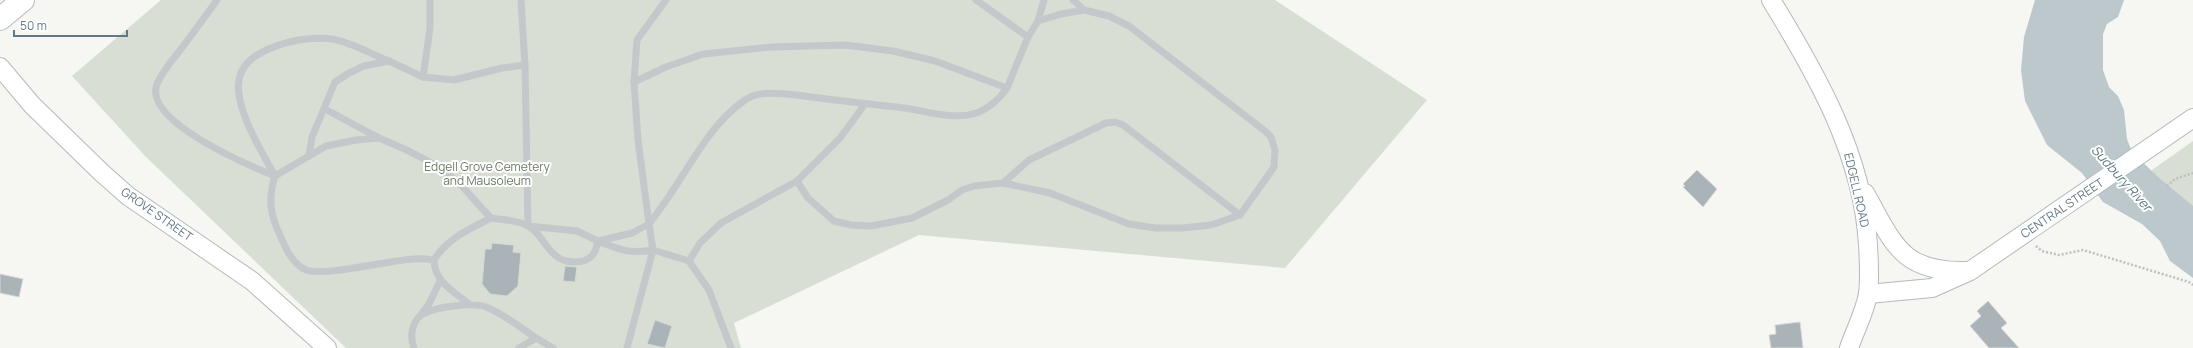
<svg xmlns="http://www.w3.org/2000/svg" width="2193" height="348" viewBox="0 0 2193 348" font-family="Manrope,sans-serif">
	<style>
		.green { fill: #d8ded4 }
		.water { fill: #bcc8cc }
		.building { fill: #aab3b8; stroke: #d8d8d5 }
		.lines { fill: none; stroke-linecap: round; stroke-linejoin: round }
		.secondary-casing { stroke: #b4babe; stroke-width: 20 }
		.highway-casing { stroke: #b6babd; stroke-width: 24 }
		.path { stroke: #bdc0c2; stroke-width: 2.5; stroke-dasharray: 2 2; stroke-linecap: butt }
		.lane { stroke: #c4c8cb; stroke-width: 7 }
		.secondary { stroke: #fff; stroke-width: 18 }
		.highway { stroke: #fff; stroke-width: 22 }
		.labels { text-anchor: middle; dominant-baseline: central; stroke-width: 4; stroke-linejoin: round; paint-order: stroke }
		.park-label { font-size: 12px; fill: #697c63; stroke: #fff }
		.street-label { font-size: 12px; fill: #647785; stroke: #fff }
		.water-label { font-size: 13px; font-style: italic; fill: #5f7a82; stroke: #fff }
	</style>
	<rect width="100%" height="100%" fill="#f6f6f3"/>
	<g class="green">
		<polygon points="161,0 1275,0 1427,100 1285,268 919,235 734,323 741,348 346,348 146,157 72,76"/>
		<polygon points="2193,141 2193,244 2108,201"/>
	</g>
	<polygon class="water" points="2035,0 2124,0 2118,17 2107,24 2103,34 2103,70 2109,87 2118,96 2124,110 2127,139 2132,152 2158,177 2193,206 2193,278 2170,261 2160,241 2142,224 2103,202 2082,173 2047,145 2025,101 2021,70 2024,37"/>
	<g class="building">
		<polygon points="1697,170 1717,189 1703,207 1683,187 1685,186 1683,184"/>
		<polygon points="492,243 514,245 513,252 521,253 518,286 507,296 490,294 482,284 485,249 491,249"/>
		<polygon points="565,266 577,267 575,282 563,281"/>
		<polygon points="0,274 23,279 19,297 0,293"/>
		<polygon points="1988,301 2007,323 2001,328 2019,348 1989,348 1970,326 1981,316 1977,311"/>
		<polygon points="655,320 672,326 665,348 647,344"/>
		<polygon points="1800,322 1803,348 1771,348 1769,335 1776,334 1775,325"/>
	</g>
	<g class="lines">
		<defs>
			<g id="secondary">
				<path d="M1771,0C1817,75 1863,155 1868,245C1869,261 1870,278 1868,294C1865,312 1855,330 1849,348"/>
				<polyline points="0,67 32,105 102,173 128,196 252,281 327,348"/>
				<path d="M1865,193C1894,244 1901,273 1968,271"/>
				<polyline points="1868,294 1932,288 1970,271 2193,118"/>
			</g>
			<polyline id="highway" points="0,19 23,0"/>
		</defs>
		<use href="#secondary" class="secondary-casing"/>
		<use href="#highway" class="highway-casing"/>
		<g class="path">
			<polyline points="2167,186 2175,179 2193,173"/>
			<polyline points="2036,246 2042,251 2059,255 2083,250 2189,282 2193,285"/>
		</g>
		<g class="lane">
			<path d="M217,0C205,17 193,33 181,49C172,60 162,72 157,84C142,121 250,166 275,176"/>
			<polyline points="430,0 430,28 423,77 454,80 502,68 525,65"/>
			<polyline points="521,0 525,65 528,226 577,231 598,241 632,233 649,224 653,250 689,261 700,243 721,223 797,181 808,198 834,221 851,225 871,226 912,218 948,200 962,190 974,186 1003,183 1050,193 1129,224 1155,228 1183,228 1211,225 1240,215 1274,167 1275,150 1271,137 1265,131 1129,26 1109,16 1084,10 1061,14 1038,21 1028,37 1007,88 935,61 893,51 845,45 772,47 703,54 666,67 634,82 637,40 666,0"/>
			<polyline points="976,0 1028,37"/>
			<polyline points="1073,0 1084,10"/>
			<polyline points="1038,21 1044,0"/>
			<polyline points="389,61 423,77"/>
			<path d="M634,82L638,140L649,224C658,212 667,200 675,187C695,157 714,121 745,100C761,89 785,94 804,96C835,100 866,104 897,107C940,112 976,132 1007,88"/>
			<polyline points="325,109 379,138"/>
			<path d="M379,138C408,150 439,164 462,186C472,197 481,208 491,218C469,229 447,239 434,260C427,259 420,258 413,259C390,260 321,278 304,269C292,263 285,247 280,235C270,215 268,198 275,176L326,146L356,140Z"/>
			<path d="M275,176C262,152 234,108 239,80C244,47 305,35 332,39C351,42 371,54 389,61L364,66L349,73L335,82L312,137L309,156"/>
			<polyline points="797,181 840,138 865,104"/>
			<polyline points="1003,183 1029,160 1106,123 1115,122 1123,125 1240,215"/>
			<path d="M491,218C503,220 518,220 528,226C540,232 545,247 555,255C564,264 587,265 594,253C596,250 597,245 598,241C620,250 630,254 653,250L627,348"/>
			<path d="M434,260C434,281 453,291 469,304"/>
			<polyline points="689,261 709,290 731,348"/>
			<polyline points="420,316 429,304 440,281"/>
			<polyline points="536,338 553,348"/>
			<path d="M414,348C410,338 411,324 420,316C431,307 472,302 486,307C504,314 520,327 536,338L519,348"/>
		</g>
		<use href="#secondary" class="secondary"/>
		<use href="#highway" class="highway"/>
	</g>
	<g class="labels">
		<g class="park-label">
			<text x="487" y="166">Edgell Grove Cemetery<tspan x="487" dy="14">and Mausoleum</tspan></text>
		</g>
		<g class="street-label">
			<text transform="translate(1857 190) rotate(77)">EDGELL ROAD</text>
			<text transform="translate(2062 208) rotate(-34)">CENTRAL STREET</text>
			<text transform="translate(157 214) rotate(35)">GROVE STREET</text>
		</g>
		<g class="water-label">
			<text transform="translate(2122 178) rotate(48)">Sudbury River</text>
		</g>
	</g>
	<path d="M14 30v6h113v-6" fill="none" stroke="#647785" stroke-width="2"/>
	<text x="20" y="30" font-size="12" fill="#647785" stroke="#ffffff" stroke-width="3" paint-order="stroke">50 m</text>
</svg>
